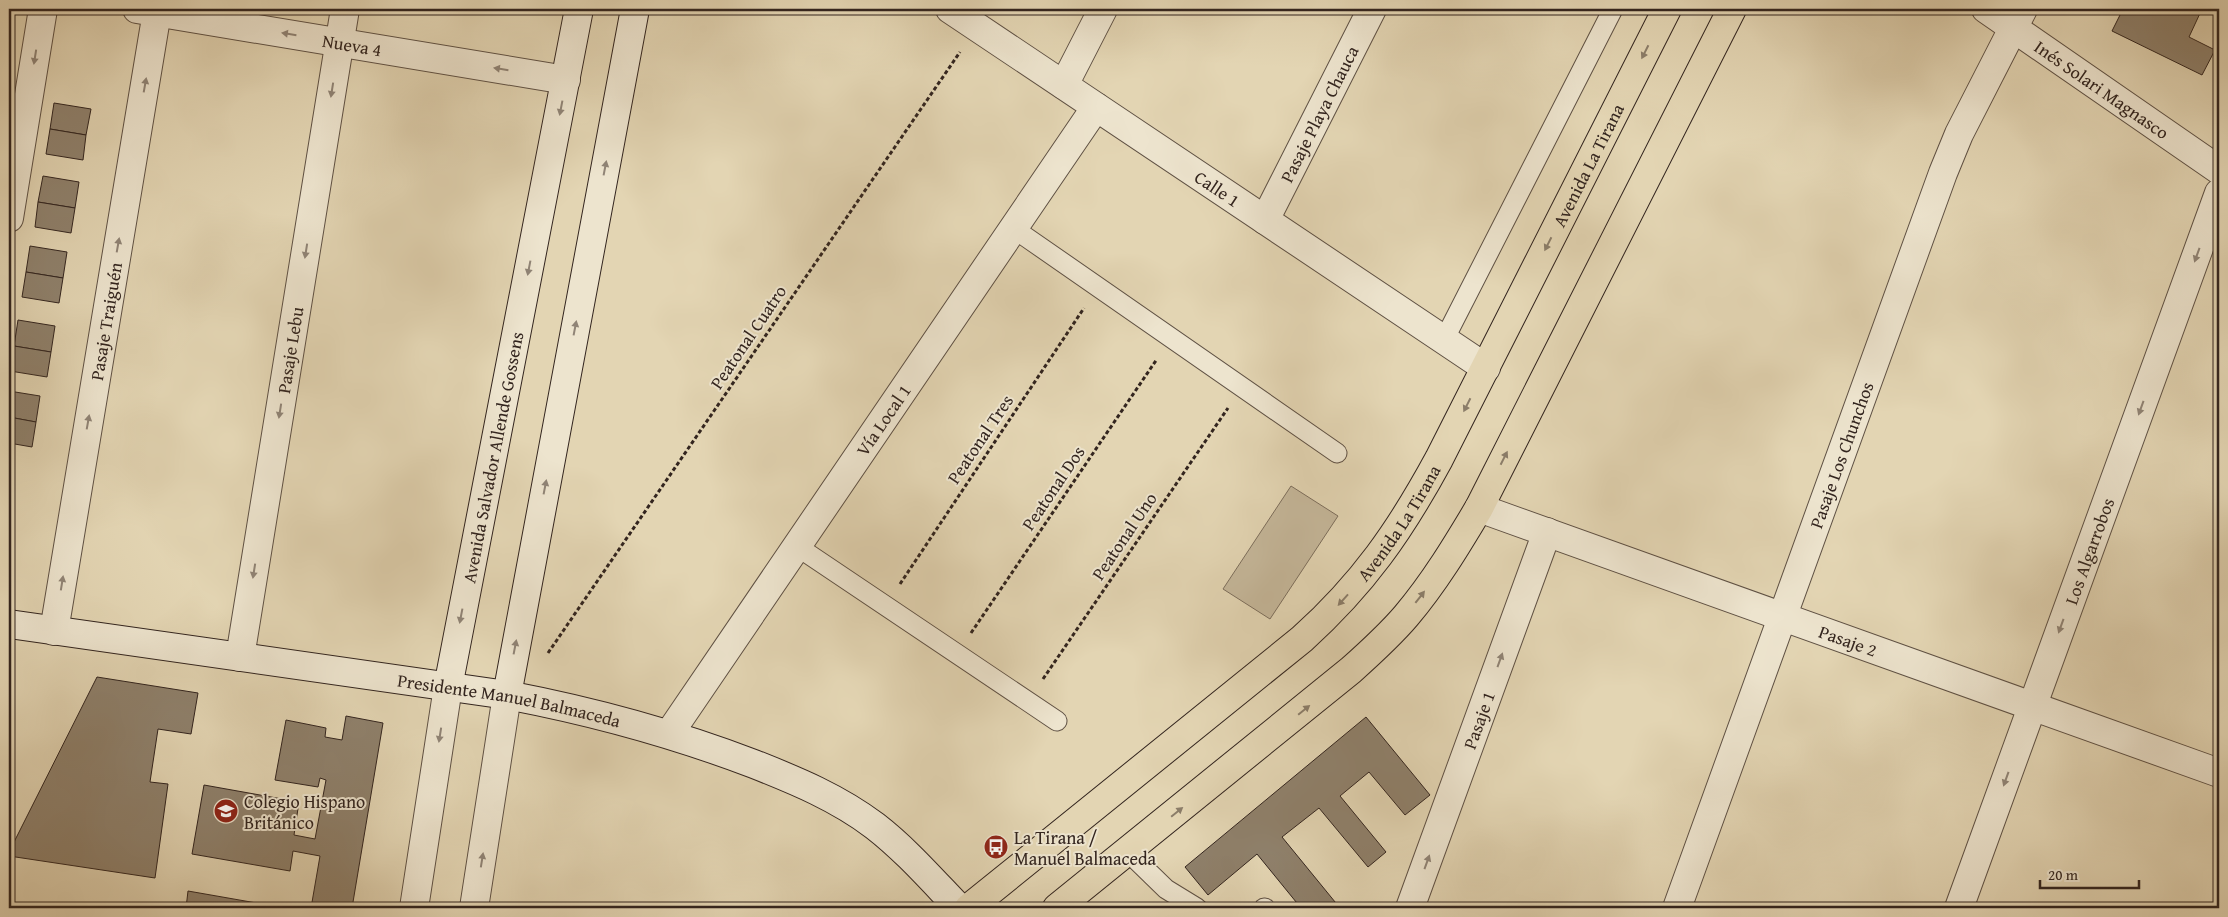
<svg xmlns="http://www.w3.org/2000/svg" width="2228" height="917" viewBox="0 0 2228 917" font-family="'Gentium Book Plus',serif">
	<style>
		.green { fill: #c5b79a; stroke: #7c6e5c }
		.building { fill: #8f816c; stroke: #33251f }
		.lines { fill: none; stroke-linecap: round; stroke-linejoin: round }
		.lane-casing { stroke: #5f5144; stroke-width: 21 }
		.street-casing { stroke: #5f5144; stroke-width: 30 }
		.secondary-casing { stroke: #33251f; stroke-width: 30 }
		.highway-casing { stroke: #33251f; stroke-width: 30 }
		.path { stroke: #33251f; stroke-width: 3; stroke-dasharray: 4 2.5; stroke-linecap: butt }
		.lane { stroke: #ede4ce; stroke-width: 19 }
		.street { stroke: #ede4ce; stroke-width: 28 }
		.secondary { stroke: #ede4ce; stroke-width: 28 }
		.highway { stroke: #e3d5b3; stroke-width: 28 }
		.oneway { fill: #908476 }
		.oneway2 { fill: #8b7d69 }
		.labels { text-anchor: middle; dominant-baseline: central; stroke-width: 4; stroke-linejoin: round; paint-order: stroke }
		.street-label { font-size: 18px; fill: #33251f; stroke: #ede4ce }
		.poi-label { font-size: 18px; fill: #33251f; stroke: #ede4ce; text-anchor: start }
	</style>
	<rect width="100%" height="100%" fill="#e3d5b3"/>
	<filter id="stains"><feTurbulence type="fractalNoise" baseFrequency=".004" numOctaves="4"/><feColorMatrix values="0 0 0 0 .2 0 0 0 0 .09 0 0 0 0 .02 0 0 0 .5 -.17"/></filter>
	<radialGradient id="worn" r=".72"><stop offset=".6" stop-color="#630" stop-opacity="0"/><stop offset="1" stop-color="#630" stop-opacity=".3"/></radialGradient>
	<polygon class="green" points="1291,486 1338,516 1270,619 1223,589"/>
	<g class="building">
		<polygon points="2123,9 2134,9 2141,12 2142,9 2202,9 2189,37 2215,50 2202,75 2112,31"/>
		<polygon points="54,103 91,109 86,135 50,129"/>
		<polygon points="50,129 86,135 83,160 46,154"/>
		<polygon points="43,176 79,182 75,208 38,202"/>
		<polygon points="38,202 75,208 71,233 35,227"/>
		<polygon points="30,246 67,252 63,278 26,272"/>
		<polygon points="26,272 63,278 59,303 22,297"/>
		<polygon points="18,320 55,326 51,352 14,346"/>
		<polygon points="14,346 51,352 47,377 10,371"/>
		<polygon points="9,391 40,396 36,422 9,417"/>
		<polygon points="9,417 36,422 32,447 9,443"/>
		<polygon points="97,677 198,693 191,734 158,729 150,782 168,784 155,878 9,856 9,852"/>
		<polygon points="346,716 383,723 352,908 311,908 320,856 293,851 290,871 192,854 204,785 299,802 294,835 315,839 326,780 320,778 318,787 275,780 286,720 326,728 325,737 342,740"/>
		<polygon points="1366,717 1430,795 1405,815 1369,772 1340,796 1386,852 1368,867 1319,808 1282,837 1340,908 1301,908 1257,854 1208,895 1185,867"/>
		<polygon points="188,891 285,908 186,908"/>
	</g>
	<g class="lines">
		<defs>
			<g id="lane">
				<polyline points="1013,228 1337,453"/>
				<polyline points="1444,340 1613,9"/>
				<polyline points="798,547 1057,721"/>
				<polyline points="1128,852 1166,889 1197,908"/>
				<polyline points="1264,908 1265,908"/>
			</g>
			<g id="street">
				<path id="s1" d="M137,9L566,80"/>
				<path id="s2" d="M950,9L1486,368"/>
				<path id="s3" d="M1986,9L2219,170"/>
				<polyline points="1064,85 1103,9"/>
				<polyline points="9,218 43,9"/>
				<path id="s4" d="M1265,220L1372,9"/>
				<path id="s5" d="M1479,508L2219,773"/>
				<path id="s6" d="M54,631L157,12"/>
				<path id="s7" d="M240,657L345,9"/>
				<path id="s8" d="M669,734L1096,107"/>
				<polyline points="414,908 448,687"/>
				<polyline points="474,908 507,695"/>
				<path id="s9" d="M1410,908L1547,532"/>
				<path id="s10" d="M1677,908L1943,173L1959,134L2023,9"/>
				<path id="s11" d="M1959,908L2219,193"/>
			</g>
			<g id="secondary">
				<path id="s12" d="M9,624L507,695C591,711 673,733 754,764C797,781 838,798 875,826C906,850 932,880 959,908"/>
				<path id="s13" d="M448,687L579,9"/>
				<polyline points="507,695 635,9"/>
			</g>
			<g id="highway">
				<path id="s14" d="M969,908L1302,639C1363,584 1400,531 1439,459L1667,9"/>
				<path d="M1057,908L1351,670C1370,653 1389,636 1406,616C1434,583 1457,545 1479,508L1732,9"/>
			</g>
		</defs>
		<use href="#lane" class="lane-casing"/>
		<use href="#street" class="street-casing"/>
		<use href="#secondary" class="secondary-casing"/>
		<use href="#highway" class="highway-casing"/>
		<g class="path">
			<polyline points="900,584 1084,308"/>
			<polyline points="971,633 1157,359"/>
			<polyline points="548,653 960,52"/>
			<polyline points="1043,679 1228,408"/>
		</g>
		<use href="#lane" class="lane"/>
		<use href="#street" class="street"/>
		<use href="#secondary" class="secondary"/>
		<use href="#highway" class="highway"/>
	</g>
	<defs><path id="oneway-solid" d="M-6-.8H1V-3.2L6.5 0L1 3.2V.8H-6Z" transform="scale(1.25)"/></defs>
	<g class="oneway">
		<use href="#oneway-solid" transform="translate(289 34) rotate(-171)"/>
		<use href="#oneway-solid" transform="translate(35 57) rotate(99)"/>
		<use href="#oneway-solid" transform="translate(501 69) rotate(-171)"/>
		<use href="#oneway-solid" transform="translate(145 85) rotate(-80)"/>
		<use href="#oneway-solid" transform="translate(332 90) rotate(99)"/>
		<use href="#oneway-solid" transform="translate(561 108) rotate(101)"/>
		<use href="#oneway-solid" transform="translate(605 168) rotate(-79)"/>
		<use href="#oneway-solid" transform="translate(118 245) rotate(-80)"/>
		<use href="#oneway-solid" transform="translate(306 251) rotate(99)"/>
		<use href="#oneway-solid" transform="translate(2197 255) rotate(110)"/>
		<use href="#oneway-solid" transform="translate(529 268) rotate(101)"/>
		<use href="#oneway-solid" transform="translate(575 328) rotate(-79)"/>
		<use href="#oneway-solid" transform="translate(2141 408) rotate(110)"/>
		<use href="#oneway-solid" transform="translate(280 411) rotate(99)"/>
		<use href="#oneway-solid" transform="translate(88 422) rotate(-80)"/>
		<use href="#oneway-solid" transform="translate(545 487) rotate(-79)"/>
		<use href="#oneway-solid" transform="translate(254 571) rotate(99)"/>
		<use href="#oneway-solid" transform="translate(62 583) rotate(-81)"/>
		<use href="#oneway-solid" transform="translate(461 616) rotate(101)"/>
		<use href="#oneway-solid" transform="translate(2061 626) rotate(110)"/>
		<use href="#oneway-solid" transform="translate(515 647) rotate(-79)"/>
		<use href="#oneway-solid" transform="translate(1500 660) rotate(-70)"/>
		<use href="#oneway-solid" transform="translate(440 735) rotate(99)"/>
		<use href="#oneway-solid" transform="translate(2006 779) rotate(110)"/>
		<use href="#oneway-solid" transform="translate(482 860) rotate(-81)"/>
		<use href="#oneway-solid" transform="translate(1427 862) rotate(-70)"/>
	</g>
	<g class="oneway2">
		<use href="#oneway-solid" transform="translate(1645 52) rotate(117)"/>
		<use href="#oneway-solid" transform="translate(1548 244) rotate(117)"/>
		<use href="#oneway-solid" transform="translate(1467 405) rotate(117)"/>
		<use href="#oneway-solid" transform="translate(1504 458) rotate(-63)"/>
		<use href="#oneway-solid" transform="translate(1420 597) rotate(-52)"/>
		<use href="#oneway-solid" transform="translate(1343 600) rotate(132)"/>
		<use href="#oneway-solid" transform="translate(1304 710) rotate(-39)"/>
		<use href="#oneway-solid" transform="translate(1177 812) rotate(-39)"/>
	</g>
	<defs>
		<symbol id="school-disc" viewBox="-11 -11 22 22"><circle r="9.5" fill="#8f2418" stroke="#ede4ce"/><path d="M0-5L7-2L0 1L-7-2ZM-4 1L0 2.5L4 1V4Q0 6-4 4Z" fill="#fff"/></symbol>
		<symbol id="bus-disc" viewBox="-11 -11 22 22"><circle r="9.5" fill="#8f2418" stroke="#ede4ce"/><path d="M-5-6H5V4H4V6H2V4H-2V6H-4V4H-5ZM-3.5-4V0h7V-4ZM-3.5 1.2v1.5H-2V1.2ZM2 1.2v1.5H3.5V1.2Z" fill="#fff"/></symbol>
	</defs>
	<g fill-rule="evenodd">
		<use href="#school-disc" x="212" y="797" width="28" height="28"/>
		<use href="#bus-disc" x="982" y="833" width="28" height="28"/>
	</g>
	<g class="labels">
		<g class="street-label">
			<text stroke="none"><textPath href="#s1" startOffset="218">Nueva 4</textPath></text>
			<text stroke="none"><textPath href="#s3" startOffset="141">Inés Solari Magnasco</textPath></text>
			<text stroke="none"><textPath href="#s4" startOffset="119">Pasaje Playa Chauca</textPath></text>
			<text stroke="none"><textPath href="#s14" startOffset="985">Avenida La Tirana</textPath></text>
			<text stroke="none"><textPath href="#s2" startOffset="322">Calle 1</textPath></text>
			<text stroke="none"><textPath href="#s6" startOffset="314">Pasaje Traiguén</textPath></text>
			<text transform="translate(748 337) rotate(-56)">Peatonal Cuatro</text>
			<text stroke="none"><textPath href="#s7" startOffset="311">Pasaje Lebu</textPath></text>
			<text stroke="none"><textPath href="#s8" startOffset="380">Vía Local 1</textPath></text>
			<text transform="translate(980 439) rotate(-56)">Peatonal Tres</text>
			<text stroke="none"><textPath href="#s10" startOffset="482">Pasaje Los Chunchos</textPath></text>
			<text stroke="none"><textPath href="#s13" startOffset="234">Avenida Salvador Allende Gossens</textPath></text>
			<text transform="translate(1053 488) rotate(-56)">Peatonal Dos</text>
			<text stroke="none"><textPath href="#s14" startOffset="580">Avenida La Tirana</textPath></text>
			<text transform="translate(1124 536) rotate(-56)">Peatonal Uno</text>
			<text stroke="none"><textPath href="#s11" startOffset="380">Los Algarrobos</textPath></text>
			<text stroke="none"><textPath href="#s5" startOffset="392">Pasaje 2</textPath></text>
			<text stroke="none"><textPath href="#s12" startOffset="506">Presidente Manuel Balmaceda</textPath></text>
			<text stroke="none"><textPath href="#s9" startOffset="200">Pasaje 1</textPath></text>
		</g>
		<g class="poi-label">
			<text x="244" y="801">Colegio Hispano<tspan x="244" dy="21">Británico</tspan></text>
			<text x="1014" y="837">La Tirana /<tspan x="1014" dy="21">Manuel Balmaceda</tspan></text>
		</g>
	</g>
	<rect width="2228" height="917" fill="none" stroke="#e3d5b3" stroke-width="30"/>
	<rect x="10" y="10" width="2208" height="897" fill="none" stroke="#33251f" stroke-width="2.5"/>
	<rect x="15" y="15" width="2198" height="887" fill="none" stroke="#33251f"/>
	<path d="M2040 880v8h99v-8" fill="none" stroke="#33251f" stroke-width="2.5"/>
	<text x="2048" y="880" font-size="15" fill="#33251f" stroke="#ede4ce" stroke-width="4" paint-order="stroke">20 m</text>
	<rect width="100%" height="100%" filter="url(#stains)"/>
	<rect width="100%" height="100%" fill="url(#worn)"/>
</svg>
